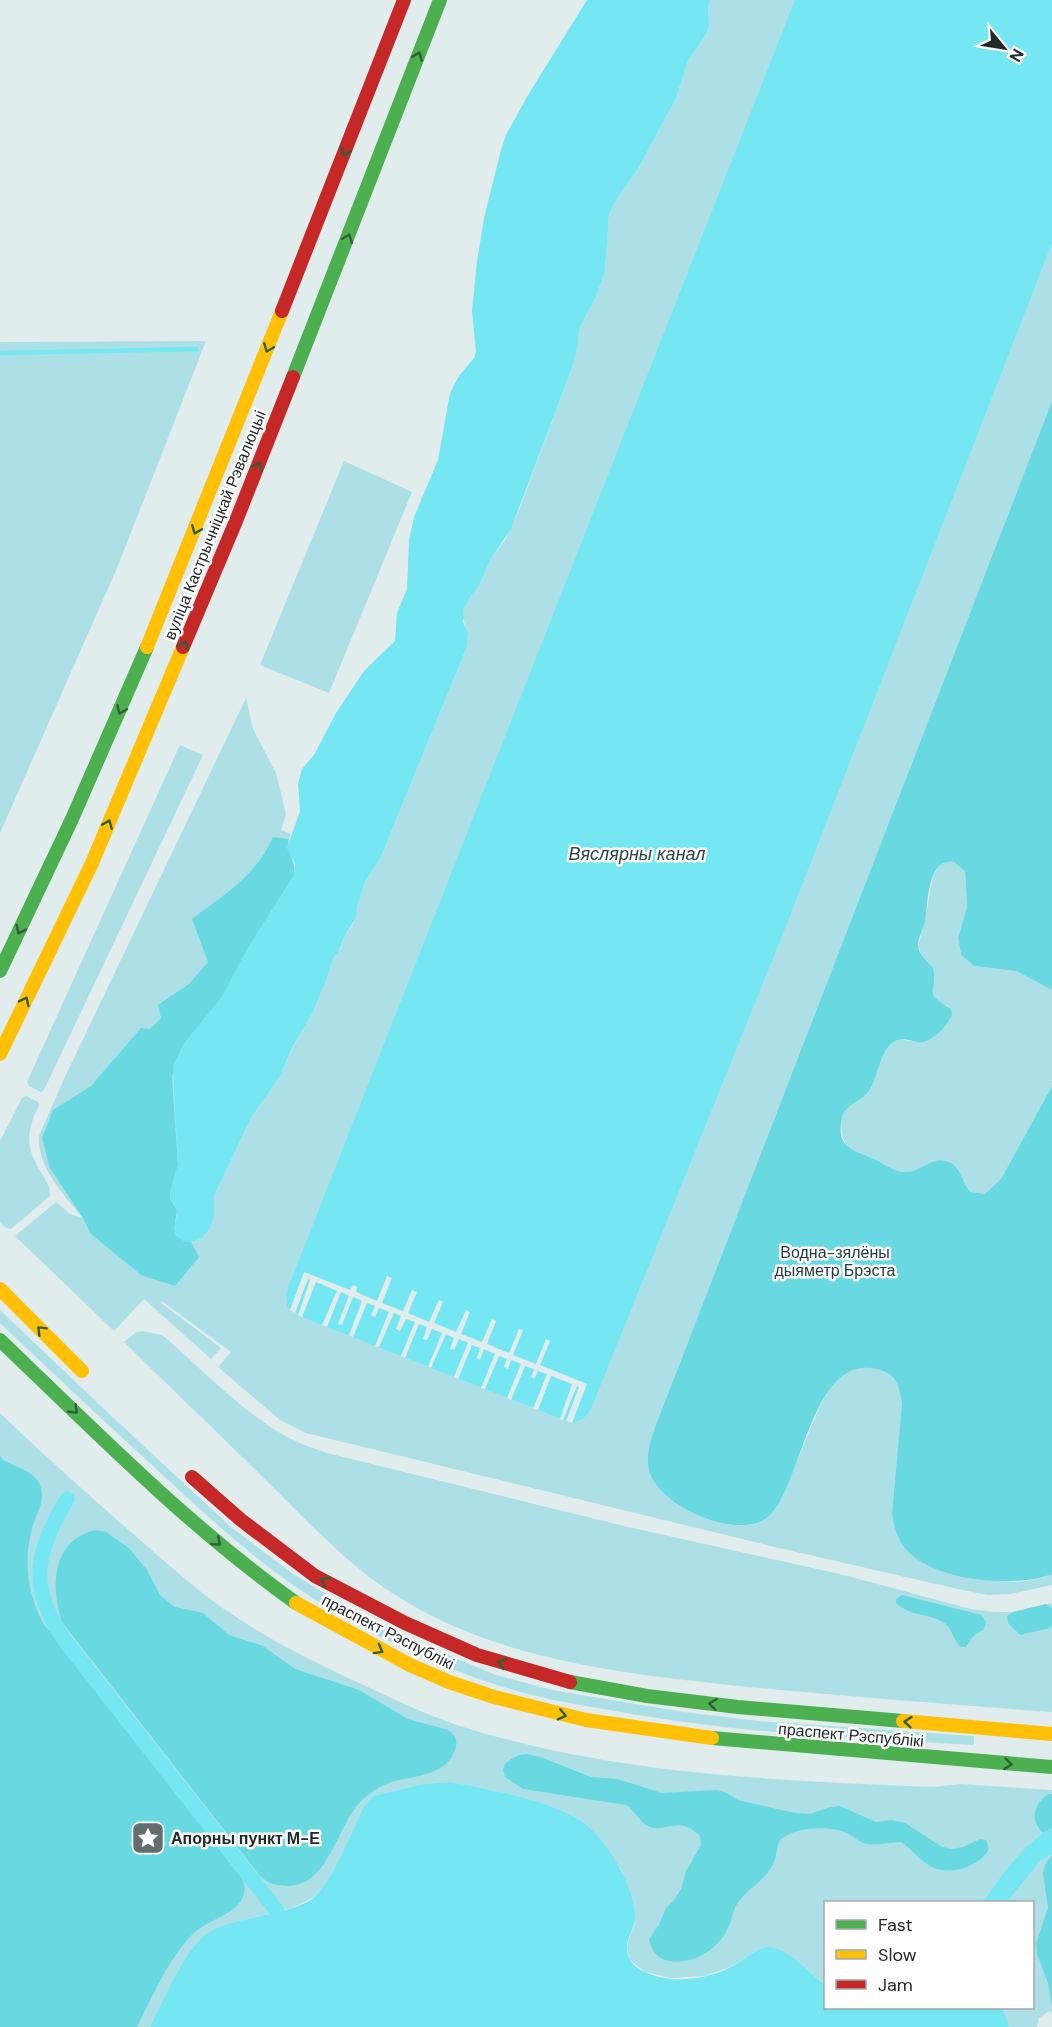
<svg xmlns="http://www.w3.org/2000/svg" width="1052" height="2027" viewBox="0 0 1052 2027" font-family="'DM Sans',sans-serif">
	<style>
		.green { fill: #ace0e6 }
		.forest { fill: #69d9e1 }
		.water { fill: #74e7f3 }
		.pier { fill: #e1eced }
		.lines { fill: none; stroke-linecap: round; stroke-linejoin: round }
		.stream { stroke: #74e7f3; stroke-width: 4.5 }
		.canal { stroke: #74e7f3; stroke-width: 15 }
		.fast { stroke: #4caf50; stroke-width: 14 }
		.slow { stroke: #ffc107; stroke-width: 14 }
		.jam { stroke: #c62828; stroke-width: 14 }
		.oneway { stroke: #325e39 }
		.labels { text-anchor: middle; dominant-baseline: central; stroke-width: 5; stroke-linejoin: round; paint-order: stroke }
		.street-label { font-size: 16px; fill: #212829; stroke: #fff }
		.park-label { font-size: 16px; fill: #233c3f; stroke: #fff }
		.poi-label { font-size: 16px; font-weight: bold; fill: #212829; stroke: #fff; text-anchor: start }
		.water-label { font-size: 18px; font-style: italic; fill: #2a4346; stroke: #fff }
	</style>
	<rect width="100%" height="100%" fill="#e1eced"/>
	<g class="green">
		<path d="M710,0H1052V401L659,1417L650,1444L771,1514C788,1486 799,1455 812,1425C819,1410 824,1393 836,1380C853,1363 887,1360 899,1385C902,1390 901,1398 902,1404L942,1571C977,1579 1017,1589 1052,1574V1585L1010,1594L988,1595L958,1589L779,1548L306,1433L280,1420L218,1367L231,1352L162,1301L161,1303L221,1348L211,1359L144,1299L114,1331L15,1236L56,1202L70,1214L83,1218C64,1195 37,1168 39,1136L64,1079L246,698L253,729L276,773L286,814L281,830L291,834L255,937L170,1199L191,1242L201,1239L214,1216V1196L251,1118L280,1076L293,1047L312,1014L326,981L333,957L341,948L345,935L354,923L358,902L365,882L380,859L466,649V628L462,615L463,610L471,594L479,586L490,560L505,540L517,515L572,368L578,346L579,329L596,297L605,271L609,214L618,197L638,169L676,98L688,61L707,33L709,27L708,7Z"/>
		<polygon points="206,341 117,568 0,833 0,342"/>
		<polygon points="344,461 412,492 329,693 260,665"/>
		<polygon points="180,745 203,755 44,1090 41,1092 29,1086 27,1082"/>
		<path d="M949,861L959,864L965,871L967,907L958,938L961,955L974,966L1016,971L1052,990V1086L1001,1179C996,1186 990,1194 980,1194C959,1194 965,1165 946,1161C932,1158 922,1171 908,1172C895,1173 885,1165 874,1159C858,1152 845,1153 842,1132C841,1126 841,1120 843,1114C847,1103 860,1102 866,1093C879,1077 878,1050 898,1039L917,1042L934,1037L952,1015L949,1007L938,1002L932,994L934,974L930,964L922,956L918,946L924,925L933,876L940,865Z"/>
		<path d="M26,1096L38,1102L39,1105C26,1132 25,1147 42,1174C46,1181 51,1187 50,1196L11,1229L6,1228L0,1222V1141L22,1098Z"/>
		<path d="M0,1310L105,1410L232,1528L293,1574L356,1612L424,1645L496,1675L552,1690L684,1712L758,1721L974,1736V1745C853,1738 735,1733 615,1711C574,1704 532,1697 491,1683C420,1659 350,1625 289,1582C245,1551 205,1514 166,1478C110,1427 55,1375 0,1323Z"/>
		<path d="M143,1331L161,1335L167,1339C202,1370 236,1405 275,1430C291,1440 309,1447 327,1453L624,1526L844,1575L971,1609L995,1612H1013L1052,1603V1712C954,1705 857,1697 759,1688C630,1674 493,1663 383,1587C343,1559 309,1523 274,1488C224,1439 174,1391 124,1342L135,1333Z"/>
		<path d="M0,1413C48,1459 97,1503 147,1546C172,1568 197,1590 224,1609C266,1638 311,1661 357,1682C391,1698 426,1715 463,1727C618,1775 772,1780 933,1787L961,1784L1052,1790V1828C1024,1846 1003,1875 983,1902H826L825,1984L787,1954L757,1950L732,1966L705,1976L671,1978L645,1972L630,1960L627,1949L628,1941L635,1924L634,1905L621,1869L568,1814L491,1790L451,1782L423,1784L377,1795L321,1893L292,1908L236,1922L187,1958L150,2027H0Z"/>
		<polygon points="1052,1854 1052,2014 1049,2011 1039,2018 1037,2027 1009,2027 1003,2008 1032,2008 1032,1902 1007,1902 1041,1860"/>
	</g>
	<g class="forest">
		<path d="M1052,401V990L1016,971L974,966L961,955L958,938L967,907L965,871L954,862C927,857 928,904 925,922C923,930 918,938 918,945C918,955 928,961 933,968C939,995 920,990 951,1009L952,1015C946,1027 932,1044 917,1042C910,1041 903,1037 895,1041C879,1051 879,1075 870,1089C863,1102 845,1103 842,1118C835,1151 857,1150 878,1161C887,1166 896,1173 908,1172C921,1171 932,1157 946,1161C962,1165 961,1183 971,1192L985,1194L1001,1179L1052,1086V1574C1016,1589 930,1581 905,1548C897,1538 894,1526 892,1514L902,1404C900,1390 898,1376 883,1371C813,1345 804,1478 771,1514C743,1544 658,1507 649,1470C645,1453 653,1433 659,1417Z"/>
		<path d="M273,837L289,839C286,853 297,861 294,876L255,937L222,997L183,1045L172,1077L178,1165L170,1192V1199L177,1210L175,1222L185,1242H191L199,1257L175,1286L141,1275L91,1234L83,1218L50,1168L42,1138L53,1110L91,1086L141,1028L150,1029L161,1018L158,1005L189,984L208,962L192,919C225,894 256,876 273,837Z"/>
		<path d="M0,1456L3,1460C15,1467 35,1471 40,1485C46,1500 37,1512 33,1525C23,1558 27,1593 43,1623L243,1880C253,1911 212,1917 195,1932C170,1955 152,1997 137,2027H0Z"/>
		<path d="M95,1530L106,1532L129,1548L147,1570L160,1595L175,1607L203,1613L229,1635L263,1646L295,1669L359,1690L408,1719L448,1730C456,1735 458,1741 455,1750C444,1780 407,1774 384,1785C378,1787 373,1792 368,1795C337,1817 333,1883 290,1886C278,1886 269,1884 260,1876L62,1622C50,1587 52,1540 95,1530Z"/>
		<path d="M902,1595L981,1615L986,1622C985,1632 981,1630 975,1635C971,1638 969,1643 966,1647H961C952,1639 953,1627 941,1621C926,1613 910,1616 896,1603V1599Z"/>
		<polygon points="1046,1604 1052,1608 1052,1625 1050,1628 1020,1635 1008,1623 1007,1616 1013,1612"/>
		<path d="M528,1754L543,1758L591,1777L617,1779L662,1793L717,1790L727,1793L738,1800L795,1813L810,1814L830,1807L840,1806L876,1822L892,1820L905,1823L942,1847L952,1849L963,1847L980,1839L986,1840L989,1849C980,1867 948,1877 930,1866C919,1860 912,1849 901,1842C890,1842 878,1846 868,1844C860,1843 854,1837 847,1833C829,1825 794,1827 780,1840C776,1848 777,1858 772,1866C764,1881 747,1889 737,1904C732,1912 732,1921 727,1930C717,1950 693,1965 669,1961C657,1959 651,1950 649,1939L659,1925L666,1908L674,1900L681,1889L686,1871L701,1845L700,1836C677,1813 665,1836 646,1825C639,1820 634,1810 626,1805L523,1789L505,1777L503,1770L505,1764L511,1759L519,1755Z"/>
		<path d="M1048,1794H1052V1828L1043,1833C1030,1820 1033,1805 1048,1794Z"/>
		<polygon points="1052,1855 1052,2008 1048,1983 1037,1954 1036,1943 1048,1908 1043,1873 1045,1864"/>
	</g>
	<g class="water">
		<polygon points="587,0 710,0 708,7 709,27 707,33 688,61 676,98 638,169 618,197 609,214 605,271 596,297 579,329 578,346 572,368 511,529 490,560 479,586 471,595 463,610 463,622 468,633 466,649 380,859 365,882 357,906 356,918 345,935 339,951 333,958 326,981 312,1014 293,1046 280,1076 251,1118 214,1196 214,1216 210,1228 201,1239 191,1242 185,1242 175,1235 174,1228 177,1216 177,1210 170,1199 170,1192 178,1165 173,1066 183,1045 222,997 247,949 294,876 295,864 287,848 300,811 298,784 302,769 314,755 336,713 364,671 395,641 397,613 407,589 409,540 414,517 438,460 450,393 459,376 474,358 476,352 472,311 477,261 484,218 501,150 506,135 528,95"/>
		<polygon points="795,0 1052,0 1052,243 786,926 591,1409 583,1419 572,1423 302,1317 287,1306 286,1293"/>
		<path d="M451,1782C487,1789 557,1802 585,1824C608,1842 636,1889 635,1918C635,1929 626,1938 627,1948C627,1960 635,1968 645,1972C672,1985 709,1979 733,1966C745,1959 759,1944 774,1948C791,1952 810,1974 825,1984L826,2008H1003L1009,2027H150C163,2002 183,1954 204,1936C219,1924 241,1921 260,1916C277,1912 297,1909 312,1899C331,1886 353,1829 364,1807L372,1797L377,1795L423,1784Z"/>
		<path d="M1052,1828V1854L1041,1860L1007,1902H983C1002,1875 1023,1844 1052,1828Z"/>
	</g>
	<polygon class="pier" points="304,1272 350,1290 353,1285 357,1287 356,1292 377,1301 387,1276 392,1278 382,1303 403,1311 412,1290 417,1292 408,1313 429,1322 439,1300 443,1302 434,1323 456,1332 466,1310 470,1312 461,1334 482,1342 492,1319 496,1321 487,1344 509,1353 519,1329 523,1330 513,1355 536,1364 546,1339 550,1341 540,1365 587,1384 572,1423 566,1421 579,1387 577,1386 563,1420 560,1419 572,1384 551,1376 538,1410 533,1409 547,1374 538,1371 534,1379 531,1377 534,1369 525,1366 511,1400 507,1398 521,1364 511,1360 508,1369 504,1367 507,1359 499,1356 485,1389 481,1388 495,1354 484,1349 480,1360 477,1358 480,1348 472,1345 458,1379 454,1377 468,1343 459,1339 454,1350 450,1349 454,1338 446,1334 431,1368 428,1367 442,1333 432,1329 427,1340 423,1339 427,1327 419,1324 405,1358 401,1356 415,1322 406,1319 400,1331 396,1329 401,1316 394,1313 379,1347 375,1346 389,1312 379,1308 375,1317 371,1315 375,1306 367,1303 353,1337 349,1335 362,1301 353,1297 342,1325 338,1324 349,1296 341,1292 327,1327 322,1325 337,1291 316,1282 302,1317 298,1315 310,1280 308,1279 295,1313 290,1310"/>
	<g class="lines">
		<polyline class="stream" points="0,353 197,349"/>
		<path class="canal" d="M67,1499C37,1551 27,1583 62,1637L277,1911"/>
		<g class="fast">
			<polyline points="293,377 440,0"/>
			<polyline points="0,971 72,819 147,647"/>
			<path d="M0,1340C96,1432 188,1526 296,1603"/>
			<polyline points="570,1682 647,1696 738,1707 903,1721"/>
			<polyline points="712,1738 1052,1767"/>
		</g>
		<g class="slow">
			<polyline points="147,647 282,311"/>
			<polyline points="0,1054 92,863 183,647"/>
			<polyline points="0,1289 82,1371"/>
			<polyline points="296,1603 410,1665 449,1682 494,1697 586,1720 712,1738"/>
			<polyline points="903,1721 1052,1734"/>
		</g>
		<g class="jam">
			<polyline points="282,311 404,0"/>
			<polyline points="183,647 236,521 293,377"/>
			<polyline points="192,1477 241,1520 315,1576 405,1623 477,1655 570,1682"/>
		</g>
	</g>
	<defs><path id="oneway-chevron" d="M-2-3.5L2.5 0L-2 3.5" fill="none" stroke-width="1.6" stroke-linecap="round" stroke-linejoin="round" transform="scale(1.5)"/></defs>
	<g class="oneway">
		<use href="#oneway-chevron" transform="translate(418 56) rotate(-69)"/>
		<use href="#oneway-chevron" transform="translate(345 152) rotate(112)"/>
		<use href="#oneway-chevron" transform="translate(348 238) rotate(-69)"/>
		<use href="#oneway-chevron" transform="translate(268 348) rotate(112)"/>
		<use href="#oneway-chevron" transform="translate(258 466) rotate(-68)"/>
		<use href="#oneway-chevron" transform="translate(196 530) rotate(112)"/>
		<use href="#oneway-chevron" transform="translate(184 645) rotate(-67)"/>
		<use href="#oneway-chevron" transform="translate(121 710) rotate(113)"/>
		<use href="#oneway-chevron" transform="translate(108 824) rotate(-67)"/>
		<use href="#oneway-chevron" transform="translate(20 930) rotate(116)"/>
		<use href="#oneway-chevron" transform="translate(25 1001) rotate(-64)"/>
		<use href="#oneway-chevron" transform="translate(41 1330) rotate(-135)"/>
		<use href="#oneway-chevron" transform="translate(74 1410) rotate(44)"/>
		<use href="#oneway-chevron" transform="translate(217 1542) rotate(41)"/>
		<use href="#oneway-chevron" transform="translate(325 1581) rotate(-152)"/>
		<use href="#oneway-chevron" transform="translate(379 1650) rotate(29)"/>
		<use href="#oneway-chevron" transform="translate(502 1663) rotate(-163)"/>
		<use href="#oneway-chevron" transform="translate(713 1704) rotate(-173)"/>
		<use href="#oneway-chevron" transform="translate(562 1715) rotate(13)"/>
		<use href="#oneway-chevron" transform="translate(908 1722) rotate(-175)"/>
		<use href="#oneway-chevron" transform="translate(1008 1764) rotate(5)"/>
	</g>
	<defs>
		<symbol id="sight-square" viewBox="-11 -11 22 22"><rect x="-9" y="-9" width="18" height="18" rx="4" fill="#646d6e" stroke="#fff"/><path d="M0-6L1.8-2.2L6-1.7L2.9 1.2L3.7 5.4L0 3.3L-3.7 5.4L-2.9 1.2L-6-1.7L-1.8-2.2Z" fill="#fff"/></symbol>
	</defs>
	<g fill-rule="evenodd">
		<use href="#sight-square" x="129" y="1819" width="38" height="38"/>
	</g>
	<g class="labels">
		<g class="street-label">
			<text transform="translate(215 525) rotate(-68)">вуліца Кастрычніцкай Рэвалюцыі</text>
			<text transform="translate(388 1632) rotate(27)">праспект Рэспублікі</text>
			<text transform="translate(851 1735) rotate(5)">праспект Рэспублікі</text>
		</g>
		<g class="park-label">
			<text x="835" y="1252">Водна-зялёны<tspan x="835" dy="18">дыяметр Брэста</tspan></text>
		</g>
		<g class="poi-label">
			<text x="171" y="1838">Апорны пункт М-Е</text>
		</g>
		<g class="water-label">
			<text x="637" y="854">Вяслярны канал</text>
		</g>
	</g>
	<rect x="824" y="1901" width="210" height="108" fill="#ffffff" stroke="#a6a9a9" stroke-width="1.5"/>
	<rect x="836" y="1920" width="30" height="9" fill="#4caf50" stroke="#a6a9a9" stroke-width="1.5"/>
	<text x="878" y="1931" font-size="18" fill="#212829">Fast</text>
	<rect x="836" y="1950" width="30" height="9" fill="#ffc107" stroke="#a6a9a9" stroke-width="1.5"/>
	<text x="878" y="1961" font-size="18" fill="#212829">Slow</text>
	<rect x="836" y="1980" width="30" height="9" fill="#c62828" stroke="#a6a9a9" stroke-width="1.5"/>
	<text x="878" y="1991" font-size="18" fill="#212829">Jam</text>
	<g transform="translate(1004 48) rotate(120)" stroke="#ffffff" stroke-width="4.5" paint-order="stroke">
	<path d="M0-4.5L10 22L0 15L-10 22Z" fill="#212829"/>
	<text y="-9" font-size="16" font-weight="bold" text-anchor="middle" fill="#212829">N</text>
	</g>
</svg>
